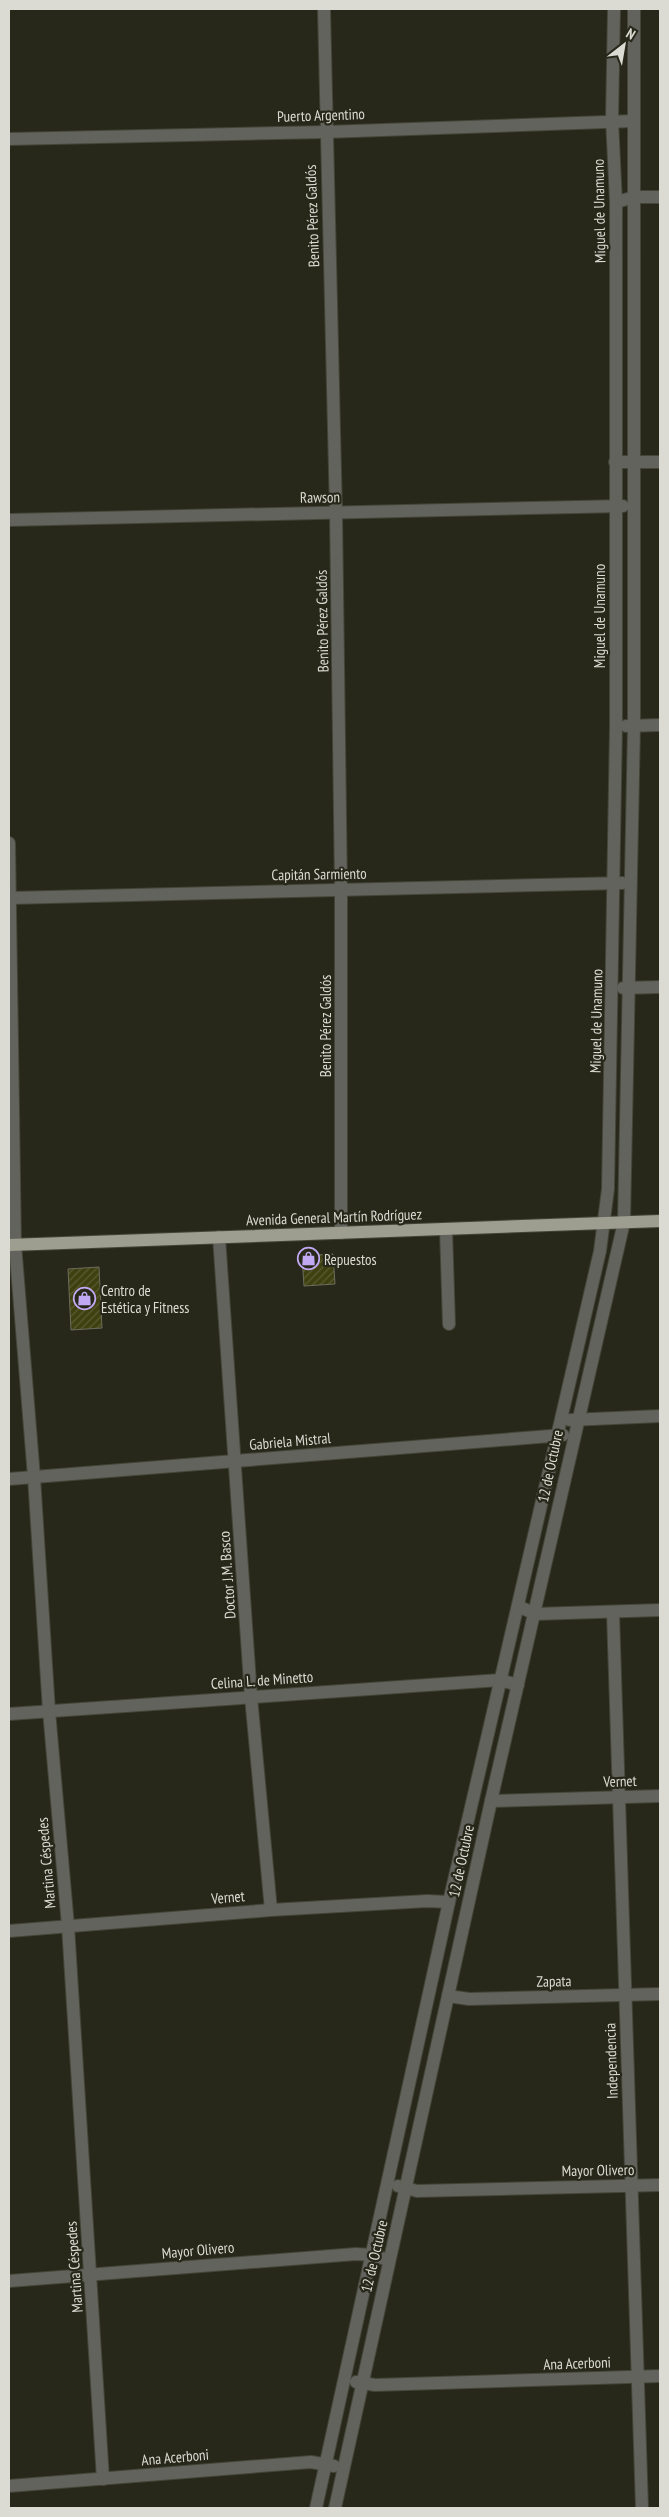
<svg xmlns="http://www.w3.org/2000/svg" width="669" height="2517" viewBox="0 0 669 2517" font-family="'PT Sans Narrow',sans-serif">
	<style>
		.building { fill: url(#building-hatch); stroke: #6c6d5d }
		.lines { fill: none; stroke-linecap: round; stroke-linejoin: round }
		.minor-casing { stroke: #444538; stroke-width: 14 }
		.major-casing { stroke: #444538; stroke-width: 14 }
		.minor { stroke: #62635c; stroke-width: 12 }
		.major { stroke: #9d9e90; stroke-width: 12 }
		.labels { text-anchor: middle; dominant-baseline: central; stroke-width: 4.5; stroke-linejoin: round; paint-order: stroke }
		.street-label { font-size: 15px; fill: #dbdbd3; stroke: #27281a }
		.poi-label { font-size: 15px; fill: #dbdbd3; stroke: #27281a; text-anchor: start }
	</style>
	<defs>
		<pattern id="building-hatch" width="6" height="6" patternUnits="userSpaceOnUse" patternTransform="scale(1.25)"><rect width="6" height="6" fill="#3f4010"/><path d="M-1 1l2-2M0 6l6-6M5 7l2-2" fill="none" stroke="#5a5b32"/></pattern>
	</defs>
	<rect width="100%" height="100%" fill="#27281a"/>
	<g class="building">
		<polygon points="333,1254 335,1284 304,1286 302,1256"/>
		<polygon points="99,1267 102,1328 71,1330 68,1269"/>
	</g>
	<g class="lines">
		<defs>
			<g id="minor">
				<polyline points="324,9 336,513 341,890 341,1233"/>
				<polyline points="9,139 326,132 633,121"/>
				<polyline points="616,202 635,197 660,197"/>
				<polyline points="615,462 660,462"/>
				<polyline points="9,520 623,506"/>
				<polyline points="626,726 660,725"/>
				<polyline points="9,843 15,1244 34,1477 49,1711 68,1926 103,2479"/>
				<polyline points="9,898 623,883"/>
				<polyline points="623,988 660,987"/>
				<polyline points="446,1229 449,1324"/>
				<polyline points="219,1237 251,1697 271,1910"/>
				<polyline points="570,1420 660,1416"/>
				<polyline points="9,1479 563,1435"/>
				<polyline points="518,1606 535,1614 660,1610"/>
				<polyline points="613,1613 642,2508"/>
				<polyline points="9,1714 500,1680 518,1685"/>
				<polyline points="491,1801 660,1796"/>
				<polyline points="9,1931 271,1910 427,1901 449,1902"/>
				<polyline points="448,1996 469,1999 660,1994"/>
				<polyline points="398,2186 417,2191 660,2185"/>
				<polyline points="9,2281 356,2254 371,2255 389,2260"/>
				<polyline points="356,2382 375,2385 660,2376"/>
				<polyline points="9,2486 311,2462 334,2466"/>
				<polyline points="316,2508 449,1902 600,1251 608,1189 616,726 616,202 612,120 614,9"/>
				<polyline points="335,2508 491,1801 624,1222 634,726 634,9"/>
			</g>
			<polyline id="major" points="9,1245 660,1221"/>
		</defs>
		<use href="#minor" class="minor-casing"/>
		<use href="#major" class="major-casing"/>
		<use href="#minor" class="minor"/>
		<use href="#major" class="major"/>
	</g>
	<defs>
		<symbol id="shop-ring" viewBox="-11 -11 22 22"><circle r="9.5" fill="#27281a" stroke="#c1a8f3" stroke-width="1.5"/><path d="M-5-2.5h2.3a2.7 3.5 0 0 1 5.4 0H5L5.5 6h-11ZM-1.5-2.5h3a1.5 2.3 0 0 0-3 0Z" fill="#c1a8f3"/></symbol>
	</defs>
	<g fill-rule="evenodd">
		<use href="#shop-ring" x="296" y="1246" width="25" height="25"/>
		<use href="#shop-ring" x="72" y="1286" width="25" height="25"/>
	</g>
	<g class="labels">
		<g class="street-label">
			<text transform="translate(321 115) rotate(-2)">Puerto Argentino</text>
			<text transform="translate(599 211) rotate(-91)">Miguel de Unamuno</text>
			<text transform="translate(312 216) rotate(-92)">Benito Pérez Galdós</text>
			<text transform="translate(320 497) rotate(-1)">Rawson</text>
			<text transform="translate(599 616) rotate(-90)">Miguel de Unamuno</text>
			<text transform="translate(322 621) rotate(-91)">Benito Pérez Galdós</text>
			<text transform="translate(319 874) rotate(-1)">Capitán Sarmiento</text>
			<text transform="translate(596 1021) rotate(-89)">Miguel de Unamuno</text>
			<text transform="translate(325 1026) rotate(-90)">Benito Pérez Galdós</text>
			<text transform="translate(334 1217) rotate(-2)">Avenida General Martín Rodríguez</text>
			<text transform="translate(290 1441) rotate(-5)">Gabriela Mistral</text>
			<text transform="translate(550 1466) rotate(-78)">12 de Octubre</text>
			<text transform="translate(227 1575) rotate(-94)">Doctor J.M. Basco</text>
			<text transform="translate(262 1680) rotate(-4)">Celina L. de Minetto</text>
			<text transform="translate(620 1781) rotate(-2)">Vernet</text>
			<text transform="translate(461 1861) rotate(-78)">12 de Octubre</text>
			<text transform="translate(46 1863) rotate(-95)">Martina Céspedes</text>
			<text transform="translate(228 1897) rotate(-5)">Vernet</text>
			<text transform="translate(554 1981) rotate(-1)">Zapata</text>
			<text transform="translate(611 2061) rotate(-92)">Independencia</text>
			<text transform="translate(598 2170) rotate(-1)">Mayor Olivero</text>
			<text transform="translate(198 2250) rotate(-5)">Mayor Olivero</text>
			<text transform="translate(374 2256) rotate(-77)">12 de Octubre</text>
			<text transform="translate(74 2267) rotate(-94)">Martina Céspedes</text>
			<text transform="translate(577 2363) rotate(-2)">Ana Acerboni</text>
			<text transform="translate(175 2457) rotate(-5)">Ana Acerboni</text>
		</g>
		<g class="poi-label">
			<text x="324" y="1259">Repuestos</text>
			<text x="101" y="1290">Centro de<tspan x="101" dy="17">Estética y Fitness</tspan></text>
		</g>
	</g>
	<rect width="669" height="2517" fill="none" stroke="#dbdbd3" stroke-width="20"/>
	<g transform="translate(624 45) rotate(31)" stroke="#27281a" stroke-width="4" paint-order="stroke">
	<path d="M0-4L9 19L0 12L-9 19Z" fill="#dbdbd3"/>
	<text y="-8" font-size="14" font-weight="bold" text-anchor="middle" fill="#dbdbd3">N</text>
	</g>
</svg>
